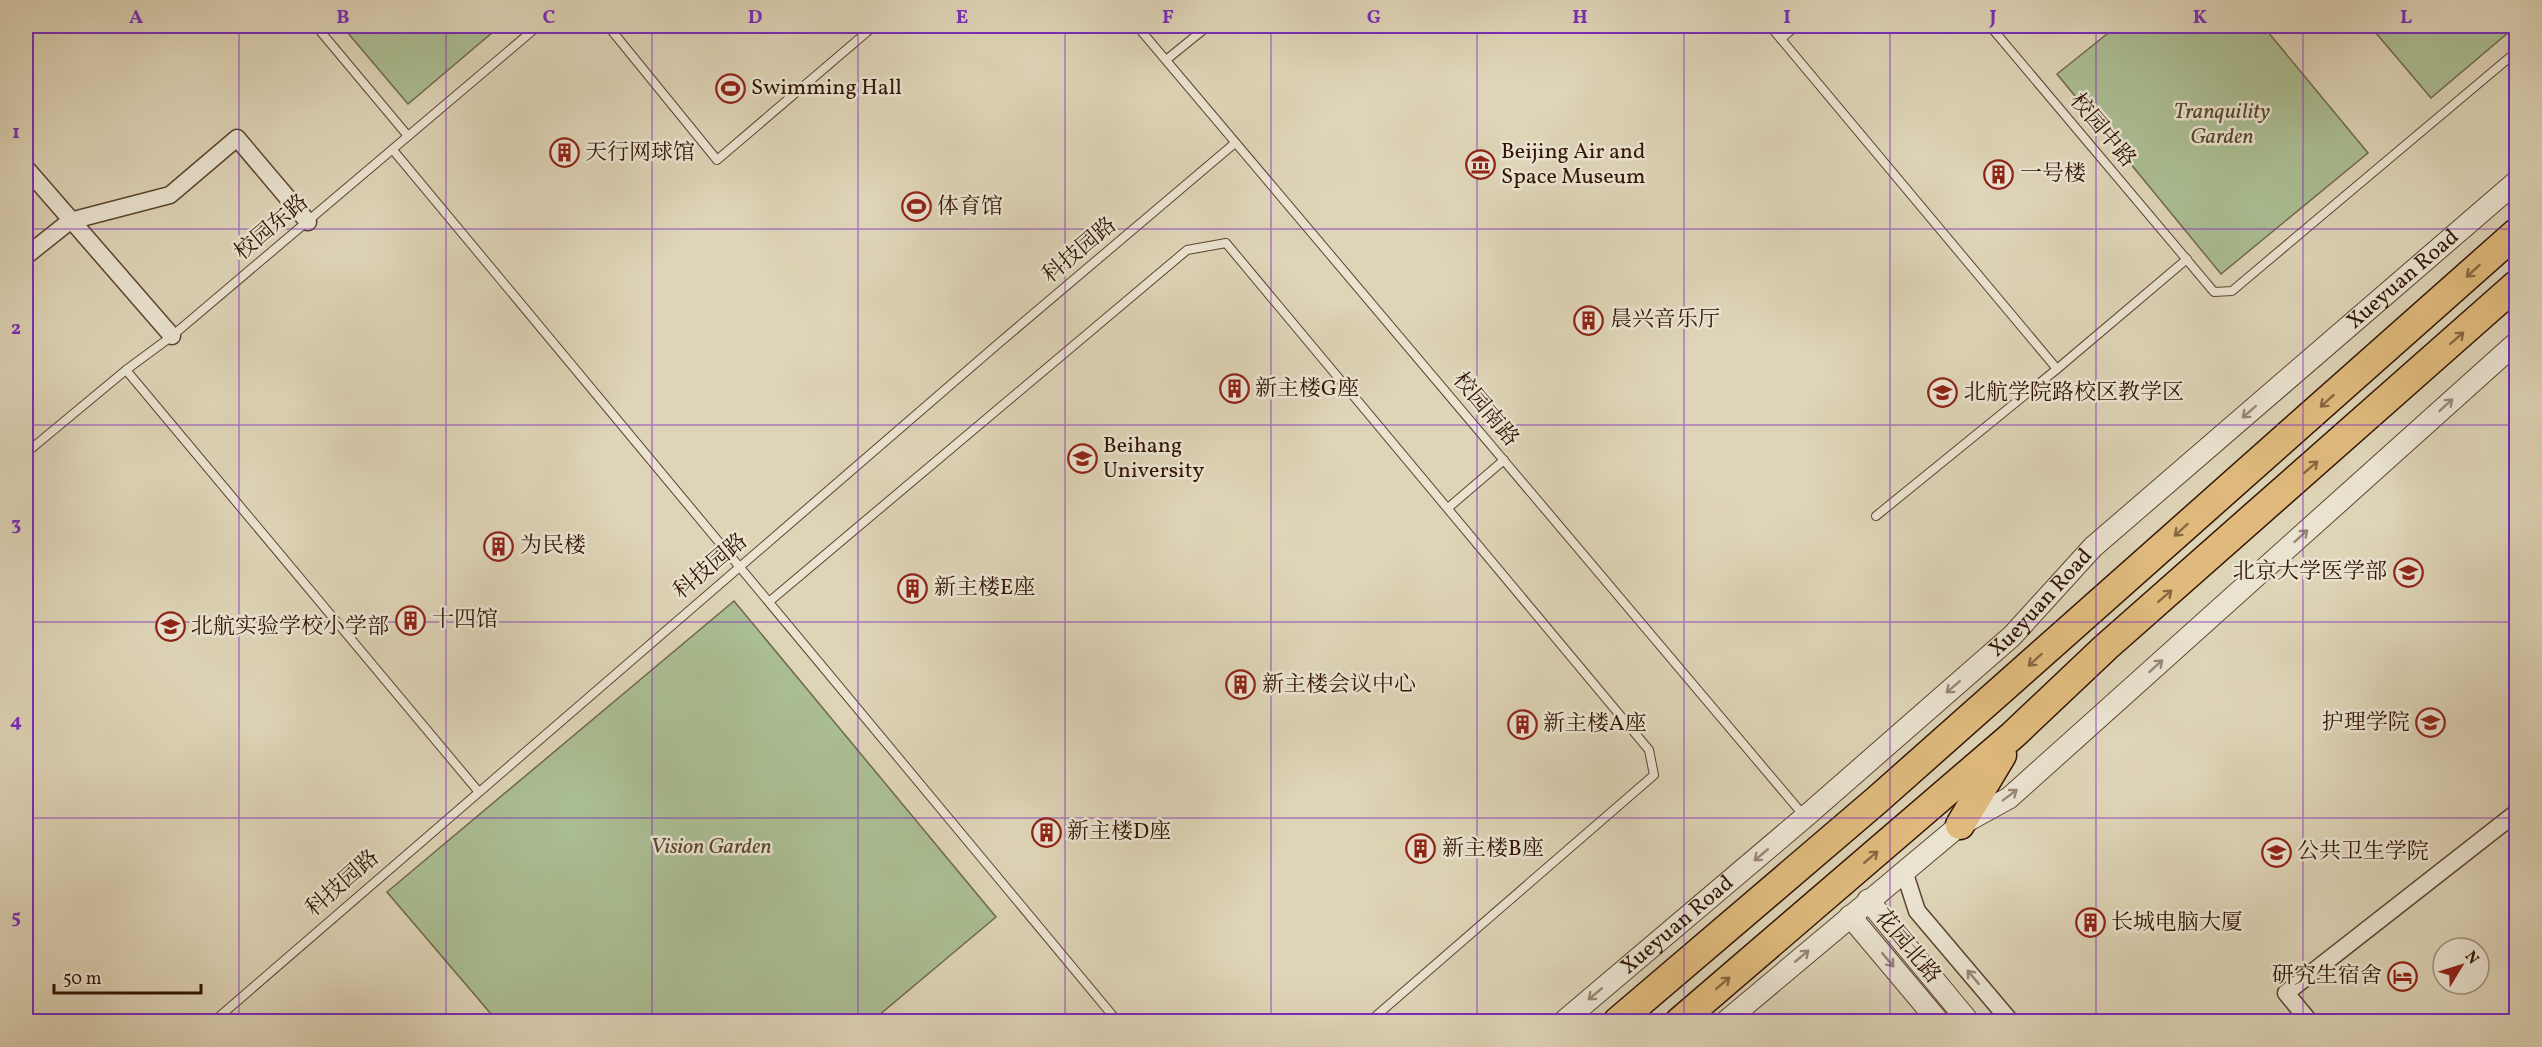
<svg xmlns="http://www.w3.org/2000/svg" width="2542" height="1047" viewBox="0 0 2542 1047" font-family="Vollkorn,'Noto Serif SC',serif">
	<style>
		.green { fill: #abbe93; stroke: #6e694b; stroke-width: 1.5 }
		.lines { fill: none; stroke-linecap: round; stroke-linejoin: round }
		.service-casing { stroke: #5c4430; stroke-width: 10 }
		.minor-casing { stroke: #5c4430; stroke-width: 19 }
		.tertiary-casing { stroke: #5c4430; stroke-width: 23 }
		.trunk-casing { stroke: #311403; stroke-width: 31 }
		.service { stroke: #eae3d0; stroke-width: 8 }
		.minor { stroke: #eae3d0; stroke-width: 16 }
		.tertiary { stroke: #eae3d0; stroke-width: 21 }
		.trunk { stroke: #dfba7c; stroke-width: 28 }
		.oneway { stroke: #886740 }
		.oneway2 { stroke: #978674 }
		.grid { fill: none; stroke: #7b2cbf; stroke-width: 1.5; stroke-opacity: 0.55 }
		.labels { text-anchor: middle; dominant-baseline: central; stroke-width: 5; stroke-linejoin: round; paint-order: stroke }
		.poi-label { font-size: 22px; fill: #311403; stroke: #eae3d0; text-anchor: start }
		.park-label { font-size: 22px; font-style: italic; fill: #56472e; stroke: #eae3d0 }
		.street-label { font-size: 22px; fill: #311403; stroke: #eae3d0 }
		.neatline { fill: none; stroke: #7b2cbf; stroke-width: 2 }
		.grid-label { font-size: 20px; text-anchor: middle; font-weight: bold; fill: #7b2cbf }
	</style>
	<rect width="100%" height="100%" fill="#ded4b7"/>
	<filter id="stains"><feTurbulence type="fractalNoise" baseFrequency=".00333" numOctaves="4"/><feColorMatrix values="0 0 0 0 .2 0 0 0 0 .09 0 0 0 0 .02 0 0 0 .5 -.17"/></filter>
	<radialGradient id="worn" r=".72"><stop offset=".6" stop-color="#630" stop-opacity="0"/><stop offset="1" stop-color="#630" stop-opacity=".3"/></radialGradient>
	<g class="green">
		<polygon points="342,26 500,26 408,104"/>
		<polygon points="2117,26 2263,26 2368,153 2221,274 2057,74"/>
		<polygon points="2370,26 2516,26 2431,98"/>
		<polygon points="734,601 996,917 872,1021 497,1021 387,892"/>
	</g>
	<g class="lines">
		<defs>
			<g id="service">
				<polyline points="316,26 408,136"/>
				<polyline points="608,26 717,160 874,26"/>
				<polyline points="1137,26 1805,817"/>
				<polyline points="1770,26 2057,369"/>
				<polyline points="1990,26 2214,292 2232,291 2516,52"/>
				<polyline points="1781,39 1796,26"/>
				<polyline points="1166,60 1208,26"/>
				<polyline points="393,150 1118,1022"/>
				<polyline points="126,370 478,791"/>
				<polyline points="26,453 126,370 172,336 538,26"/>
				<polyline points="1448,508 1504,460"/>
				<polyline points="1876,516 2057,369 2187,259"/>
				<polyline points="770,601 1187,250 1226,243 1649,750 1654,775 1369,1022"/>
				<polyline points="213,1022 999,343 1235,143"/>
			</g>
			<g id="minor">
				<polyline points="26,168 172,336"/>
				<polyline points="26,256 70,221 170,195 237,138 308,222"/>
				<polyline points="1904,871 1917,911 2011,1022"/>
				<polyline points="2310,1022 2286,993 2516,813"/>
			</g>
			<g id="tertiary">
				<polyline points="1868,900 1969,1022"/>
				<polyline points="1850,916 1939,1022"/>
				<path id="s1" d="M1563,1022L1805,817L2012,636L2093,547L2516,182"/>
				<polyline points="1725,1022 1960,825 2009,798 2516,343"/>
			</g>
			<g id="trunk">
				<polyline points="1960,825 2002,755"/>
				<polyline points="1617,1022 1877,800 2516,233"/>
				<polyline points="1679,1022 2013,735 2106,647 2516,285"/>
			</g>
		</defs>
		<use href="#service" class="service-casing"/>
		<use href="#minor" class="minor-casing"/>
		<use href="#tertiary" class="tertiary-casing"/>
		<use href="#trunk" class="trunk-casing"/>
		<use href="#service" class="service"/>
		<use href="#minor" class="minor"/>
		<use href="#tertiary" class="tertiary"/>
		<use href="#trunk" class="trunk"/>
	</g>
	<defs><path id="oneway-shaft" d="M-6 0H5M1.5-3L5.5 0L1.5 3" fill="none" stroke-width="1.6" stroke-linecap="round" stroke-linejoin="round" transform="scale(1.5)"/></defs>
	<g class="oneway">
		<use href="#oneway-shaft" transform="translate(2473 271) rotate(138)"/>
		<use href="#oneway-shaft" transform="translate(2457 338) rotate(-41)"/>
		<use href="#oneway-shaft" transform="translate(2327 401) rotate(138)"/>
		<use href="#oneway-shaft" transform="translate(2311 467) rotate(-41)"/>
		<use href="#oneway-shaft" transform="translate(2181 530) rotate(138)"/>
		<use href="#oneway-shaft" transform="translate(2165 596) rotate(-41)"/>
		<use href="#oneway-shaft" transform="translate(2035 660) rotate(138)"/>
		<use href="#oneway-shaft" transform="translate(1871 857) rotate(-41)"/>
		<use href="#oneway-shaft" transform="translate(1723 983) rotate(-41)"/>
	</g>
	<g class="oneway2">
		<use href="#oneway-shaft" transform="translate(2446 405) rotate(-42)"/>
		<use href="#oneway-shaft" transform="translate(2249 412) rotate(139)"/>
		<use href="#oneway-shaft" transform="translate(2301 536) rotate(-42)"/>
		<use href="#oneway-shaft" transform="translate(2156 666) rotate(-42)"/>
		<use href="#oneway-shaft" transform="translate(1953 687) rotate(139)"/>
		<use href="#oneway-shaft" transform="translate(2010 795) rotate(-37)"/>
		<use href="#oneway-shaft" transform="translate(1761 855) rotate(140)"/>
		<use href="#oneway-shaft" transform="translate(1802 956) rotate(-40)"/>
		<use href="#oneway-shaft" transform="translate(1888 960) rotate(50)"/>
		<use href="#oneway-shaft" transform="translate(1973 977) rotate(-130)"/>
		<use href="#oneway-shaft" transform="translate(1595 994) rotate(140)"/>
	</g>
	<path class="grid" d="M239,26V1022M446,26V1022M652,26V1022M858,26V1022M1065,26V1022M1271,26V1022M1477,26V1022M1684,26V1022M1890,26V1022M2096,26V1022M2303,26V1022M26,229H2516M26,425H2516M26,622H2516M26,818H2516"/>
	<defs>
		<symbol id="stadium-ring" viewBox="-11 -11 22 22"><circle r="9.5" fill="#eae3d0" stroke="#8f2418" stroke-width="1.5"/><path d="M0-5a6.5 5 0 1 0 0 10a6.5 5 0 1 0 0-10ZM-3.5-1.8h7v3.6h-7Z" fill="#8f2418"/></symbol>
		<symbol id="building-ring" viewBox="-11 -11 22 22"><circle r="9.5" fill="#eae3d0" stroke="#8f2418" stroke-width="1.5"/><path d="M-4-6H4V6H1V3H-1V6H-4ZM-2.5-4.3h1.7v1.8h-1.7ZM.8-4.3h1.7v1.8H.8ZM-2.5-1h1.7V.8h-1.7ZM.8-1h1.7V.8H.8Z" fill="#8f2418"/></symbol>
		<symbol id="museum-ring" viewBox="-11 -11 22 22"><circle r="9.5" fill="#eae3d0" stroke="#8f2418" stroke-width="1.5"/><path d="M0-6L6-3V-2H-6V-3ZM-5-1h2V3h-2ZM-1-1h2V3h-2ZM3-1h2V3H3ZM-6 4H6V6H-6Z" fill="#8f2418"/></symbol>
		<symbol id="university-ring" viewBox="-11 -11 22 22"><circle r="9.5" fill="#eae3d0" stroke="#8f2418" stroke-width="1.5"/><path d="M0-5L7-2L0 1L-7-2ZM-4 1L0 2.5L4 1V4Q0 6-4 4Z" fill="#8f2418"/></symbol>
		<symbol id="school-ring" viewBox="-11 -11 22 22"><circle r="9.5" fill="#eae3d0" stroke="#8f2418" stroke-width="1.5"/><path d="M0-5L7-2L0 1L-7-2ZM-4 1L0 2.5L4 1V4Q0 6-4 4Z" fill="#8f2418"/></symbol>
		<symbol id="hotel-ring" viewBox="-11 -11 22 22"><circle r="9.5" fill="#eae3d0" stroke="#8f2418" stroke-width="1.5"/><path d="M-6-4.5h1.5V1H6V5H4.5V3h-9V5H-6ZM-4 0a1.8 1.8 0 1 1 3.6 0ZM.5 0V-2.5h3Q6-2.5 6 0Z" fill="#8f2418"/></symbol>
	</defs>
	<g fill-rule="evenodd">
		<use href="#stadium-ring" x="714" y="72" width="33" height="33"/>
		<use href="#building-ring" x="548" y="136" width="33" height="33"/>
		<use href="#museum-ring" x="1464" y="148" width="33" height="33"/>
		<use href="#building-ring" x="1982" y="158" width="33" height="33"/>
		<use href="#stadium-ring" x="900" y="190" width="33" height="33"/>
		<use href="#building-ring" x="1572" y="304" width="33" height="33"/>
		<use href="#building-ring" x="1218" y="372" width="33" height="33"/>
		<use href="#university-ring" x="1926" y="376" width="33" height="33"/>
		<use href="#university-ring" x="1066" y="442" width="33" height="33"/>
		<use href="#building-ring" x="482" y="530" width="33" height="33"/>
		<use href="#university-ring" x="2392" y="556" width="33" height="33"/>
		<use href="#building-ring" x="896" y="572" width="33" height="33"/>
		<use href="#building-ring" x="394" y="604" width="33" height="33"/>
		<use href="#school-ring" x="154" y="610" width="33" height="33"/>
		<use href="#building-ring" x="1224" y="668" width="33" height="33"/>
		<use href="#university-ring" x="2414" y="706" width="33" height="33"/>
		<use href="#building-ring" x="1506" y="708" width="33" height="33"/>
		<use href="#building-ring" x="1030" y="816" width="33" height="33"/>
		<use href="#building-ring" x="1404" y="832" width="33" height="33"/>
		<use href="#university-ring" x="2260" y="836" width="33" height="33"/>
		<use href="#building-ring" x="2074" y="906" width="33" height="33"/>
		<use href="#hotel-ring" x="2386" y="960" width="33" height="33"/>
	</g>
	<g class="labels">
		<g class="poi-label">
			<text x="751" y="88">Swimming Hall</text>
			<text x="1501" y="152">Beijing Air and<tspan x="1501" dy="25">Space Museum</tspan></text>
			<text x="585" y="153">天行网球馆</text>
			<text x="2020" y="174">一号楼</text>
			<text x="937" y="207">体育馆</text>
			<text x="1610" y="320">晨兴音乐厅</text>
			<text x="1255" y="389">新主楼G座</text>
			<text x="1964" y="393">北航学院路校区教学区</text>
			<text x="1103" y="446">Beihang<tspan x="1103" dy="25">University</tspan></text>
			<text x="520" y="546">为民楼</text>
			<text x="2387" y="572" text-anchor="end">北京大学医学部</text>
			<text x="934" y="588">新主楼E座</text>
			<text x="432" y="620">十四馆</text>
			<text x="191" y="627">北航实验学校小学部</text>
			<text x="1262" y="685">新主楼会议中心</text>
			<text x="2410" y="723" text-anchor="end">护理学院</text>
			<text x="1543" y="724">新主楼A座</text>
			<text x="1067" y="832">新主楼D座</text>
			<text x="1442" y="849">新主楼B座</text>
			<text x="2297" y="852">公共卫生学院</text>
			<text x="2111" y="923">长城电脑大厦</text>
			<text x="2382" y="976" text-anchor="end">研究生宿舍</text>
		</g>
		<g class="park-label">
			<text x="2222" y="112">Tranquility<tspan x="2222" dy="25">Garden</tspan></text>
			<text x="711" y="847">Vision Garden</text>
		</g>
		<g class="street-label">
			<text transform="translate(2102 131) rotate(50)">校园中路</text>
			<text transform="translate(272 228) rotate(-40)">校园东路</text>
			<text transform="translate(1080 251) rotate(-40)">科技园路</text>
			<text stroke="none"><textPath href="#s1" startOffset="1122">Xueyuan Road</textPath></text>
			<text transform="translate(1485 410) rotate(50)">校园南路</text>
			<text transform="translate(711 567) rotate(-40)">科技园路</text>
			<text stroke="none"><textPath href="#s1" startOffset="636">Xueyuan Road</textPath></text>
			<text transform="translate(343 884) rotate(-41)">科技园路</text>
			<text stroke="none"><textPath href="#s1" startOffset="150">Xueyuan Road</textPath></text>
			<text transform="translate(1907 947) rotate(50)">花园北路</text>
		</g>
	</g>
	<rect width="2542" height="1047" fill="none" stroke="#ded4b7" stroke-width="66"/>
	<g transform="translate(2461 966) rotate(52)"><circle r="28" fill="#eae3d0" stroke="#a0907e" stroke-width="1.5"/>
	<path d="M0-4.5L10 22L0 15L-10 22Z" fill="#8f2418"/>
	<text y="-9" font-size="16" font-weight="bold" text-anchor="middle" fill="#311403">N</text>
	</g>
	<path d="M54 984v9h147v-9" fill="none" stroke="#311403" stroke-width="3"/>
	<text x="63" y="984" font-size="18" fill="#311403" stroke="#eae3d0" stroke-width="4.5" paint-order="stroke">50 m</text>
	<rect x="33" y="33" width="2476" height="981" class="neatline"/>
	<g class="grid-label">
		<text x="136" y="23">A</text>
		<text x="343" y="23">B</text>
		<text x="549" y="23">C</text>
		<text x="755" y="23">D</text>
		<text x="962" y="23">E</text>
		<text x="1168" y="23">F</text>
		<text x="1374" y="23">G</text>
		<text x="1580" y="23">H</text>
		<text x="1787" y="23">I</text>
		<text x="1993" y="23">J</text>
		<text x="2200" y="23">K</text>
		<text x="2406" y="23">L</text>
		<text x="16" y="138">1</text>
		<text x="16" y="334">2</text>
		<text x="16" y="530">3</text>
		<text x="16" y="727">4</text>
		<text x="16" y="923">5</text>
	</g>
	<rect width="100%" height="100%" filter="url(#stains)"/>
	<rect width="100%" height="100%" fill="url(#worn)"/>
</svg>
